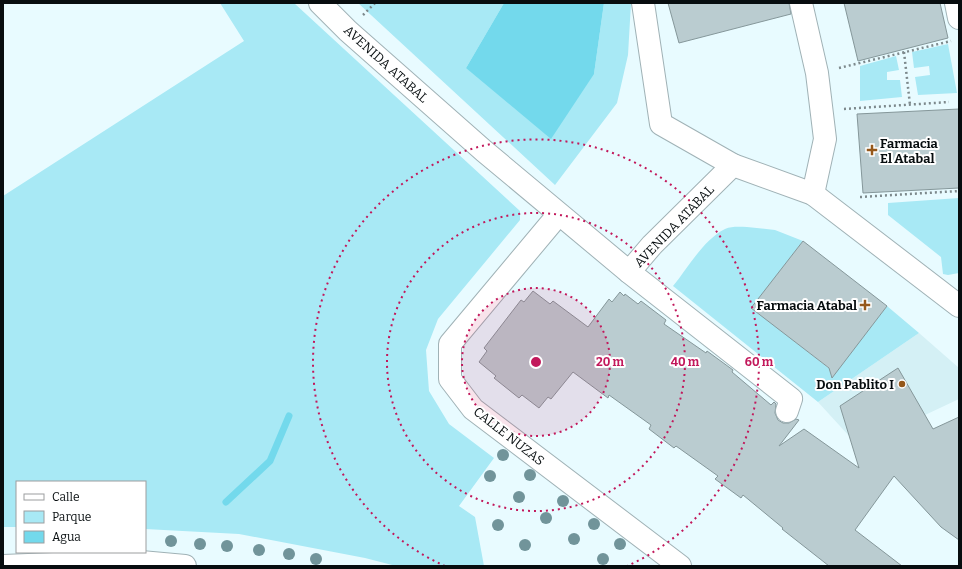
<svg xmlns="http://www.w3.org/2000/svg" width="962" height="569" viewBox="0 0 962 569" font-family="Bitter,serif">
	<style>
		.built { fill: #d4f0f5 }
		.green { fill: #a8e9f5 }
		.water { fill: #73d9ec }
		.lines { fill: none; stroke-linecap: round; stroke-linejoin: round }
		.stream { stroke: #73d9ec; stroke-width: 7 }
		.building { fill: #baccd0; stroke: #85979a }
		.minor-casing { stroke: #a0b2b6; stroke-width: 24 }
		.major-casing { stroke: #a0b2b6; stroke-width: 24 }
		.path { stroke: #7d898c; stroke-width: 2.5; stroke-dasharray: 2 3; stroke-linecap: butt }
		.minor { stroke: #fff; stroke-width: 22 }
		.major { stroke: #fff; stroke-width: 22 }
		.tree { fill: #71949a }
		.ring { fill: none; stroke: #c2185b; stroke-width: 2; stroke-dasharray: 2 4 }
		.poi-dot { fill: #95581b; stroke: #fff; stroke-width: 1.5 }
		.labels { text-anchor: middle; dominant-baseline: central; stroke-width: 4; stroke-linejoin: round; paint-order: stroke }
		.street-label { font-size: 13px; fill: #070d0f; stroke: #fff }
		.poi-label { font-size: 13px; font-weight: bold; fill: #070d0f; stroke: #fff; text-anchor: end }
		.centre { fill: #c2185b; stroke: #fff; stroke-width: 2 }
		.ring-label { font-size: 12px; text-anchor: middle; font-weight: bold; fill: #c2185b; stroke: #fff; stroke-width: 4; stroke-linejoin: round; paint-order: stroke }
	</style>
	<rect width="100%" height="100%" fill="#e8fbff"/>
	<polygon class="built" points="919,333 959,368 959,399 925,415 861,449 818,402"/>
	<g class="green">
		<polygon points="220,3 294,3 520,211 520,220 438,319 426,350 429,391 449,424 494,458 459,506 475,517 484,566 396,566 365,558 239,534 145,529 145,482 17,482 17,527 3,527 3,196 244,41"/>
		<polygon points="358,3 504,3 466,68 594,74 604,3 631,3 628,55 617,103 555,185"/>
		<polygon points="948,44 957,93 918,95 915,77 930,75 929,66 914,68 912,52"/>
		<polygon points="896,56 899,70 887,72 887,80 900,80 902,97 860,101 860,66"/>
		<polygon points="959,198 959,273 948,275 943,274 941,257 888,215 888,203"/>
		<path d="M747,227L775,230L803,241L752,308L835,373L887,306L919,333L818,402L673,286C688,268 703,240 725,229C732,226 740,227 747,227Z"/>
	</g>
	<polygon class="water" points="504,3 604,3 594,74 551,139 466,68"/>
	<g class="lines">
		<polyline class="stream" points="226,502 270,461 289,416"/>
	</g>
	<g class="building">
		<polygon points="668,3 789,3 791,14 679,43"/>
		<polygon points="844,3 940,3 948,38 858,61"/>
		<polygon points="959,109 959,188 863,193 857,114"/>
		<polygon points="803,241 887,306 832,378 829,368 751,308"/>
		<polygon points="533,291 550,304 553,301 588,327 609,299 612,302 620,292 624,296 625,294 638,304 641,301 666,320 664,324 706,353 707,351 733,370 732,372 771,405 774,402 776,404 775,413 778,420 783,423 789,423 796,419 799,420 779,446 804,429 859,468 840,406 898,368 933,429 959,417 959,540 941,527 894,476 855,530 902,566 829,566 782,529 783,528 743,495 741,498 715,479 718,476 676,446 674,448 649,429 651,425 609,395 608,398 573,372 551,399 548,397 539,408 522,395 519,398 494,378 496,376 479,362 487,351 484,348 521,300 524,302"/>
	</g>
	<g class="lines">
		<defs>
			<g id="minor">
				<polyline points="320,3 348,31 484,151 629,272 652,245 733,165 813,194 959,306"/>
				<polyline points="643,3 661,124 733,165"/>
				<polyline points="801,3 817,73 825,139 813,194"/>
				<polyline points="956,3 959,18"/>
				<polyline points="558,215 450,344 450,379 473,409 680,566"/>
				<polyline points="629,272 791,399 787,411"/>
			</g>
			<polyline id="major" points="3,566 130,561 185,566"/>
		</defs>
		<use href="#minor" class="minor-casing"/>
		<use href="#major" class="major-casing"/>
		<g class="path">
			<polyline points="363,15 375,3"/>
			<polyline points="904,52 910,105"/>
			<polyline points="839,68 951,41"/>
			<polyline points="844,109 949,102"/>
			<polyline points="860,197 959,191"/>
		</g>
		<use href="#minor" class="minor"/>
		<use href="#major" class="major"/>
	</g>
	<g class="tree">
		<circle cx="503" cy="455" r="6"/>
		<circle cx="530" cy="475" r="6"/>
		<circle cx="490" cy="476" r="6"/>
		<circle cx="519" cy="497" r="6"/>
		<circle cx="563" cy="501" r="6"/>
		<circle cx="546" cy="518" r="6"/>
		<circle cx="594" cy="524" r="6"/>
		<circle cx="498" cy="525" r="6"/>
		<circle cx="574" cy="539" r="6"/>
		<circle cx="171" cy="541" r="6"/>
		<circle cx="200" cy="544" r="6"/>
		<circle cx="620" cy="544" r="6"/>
		<circle cx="525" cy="545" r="6"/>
		<circle cx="227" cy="546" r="6"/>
		<circle cx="259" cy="550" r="6"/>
		<circle cx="289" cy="554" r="6"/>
		<circle cx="316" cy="559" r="6"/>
		<circle cx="603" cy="559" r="6"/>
	</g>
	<circle cx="536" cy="362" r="74" fill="#c2185b" fill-opacity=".12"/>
	<g class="ring">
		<circle cx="536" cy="362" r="74"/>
		<circle cx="536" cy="362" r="149"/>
		<path d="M445 566A223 223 0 1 1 627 566"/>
	</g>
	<g class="poi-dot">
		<path d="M870 144h4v4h4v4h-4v4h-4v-4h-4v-4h4z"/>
		<path d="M863 299h4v4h4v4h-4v4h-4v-4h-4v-4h4z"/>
		<circle cx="902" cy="384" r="4"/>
	</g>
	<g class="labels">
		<g class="street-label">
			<text transform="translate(386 64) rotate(42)">AVENIDA ATABAL</text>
			<text transform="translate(674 226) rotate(-46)">AVENIDA ATABAL</text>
			<text transform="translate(509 436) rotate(38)">CALLE NUZAS</text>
		</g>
		<g class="poi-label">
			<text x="880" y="143" text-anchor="start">Farmacia<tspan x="880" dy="15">El Atabal</tspan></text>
			<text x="857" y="305">Farmacia Atabal</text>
			<text x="894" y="384">Don Pablito I</text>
		</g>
	</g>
	<circle cx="536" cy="362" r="6" class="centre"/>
	<g class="ring-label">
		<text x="610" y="366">20 m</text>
		<text x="685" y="366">40 m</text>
		<text x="759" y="366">60 m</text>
	</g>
	<rect width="962" height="569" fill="none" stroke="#070d0f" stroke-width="8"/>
	<rect x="16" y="481" width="130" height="72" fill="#ffffff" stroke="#9c9e9f"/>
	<rect x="24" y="494" width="20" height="6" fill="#ffffff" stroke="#9c9e9f"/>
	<text x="52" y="501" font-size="12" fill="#070d0f">Calle</text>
	<rect x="24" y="511" width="20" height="12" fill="#a8e9f5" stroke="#9c9e9f"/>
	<text x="52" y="521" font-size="12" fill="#070d0f">Parque</text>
	<rect x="24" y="531" width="20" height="12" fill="#73d9ec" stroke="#9c9e9f"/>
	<text x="52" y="541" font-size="12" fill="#070d0f">Agua</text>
</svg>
